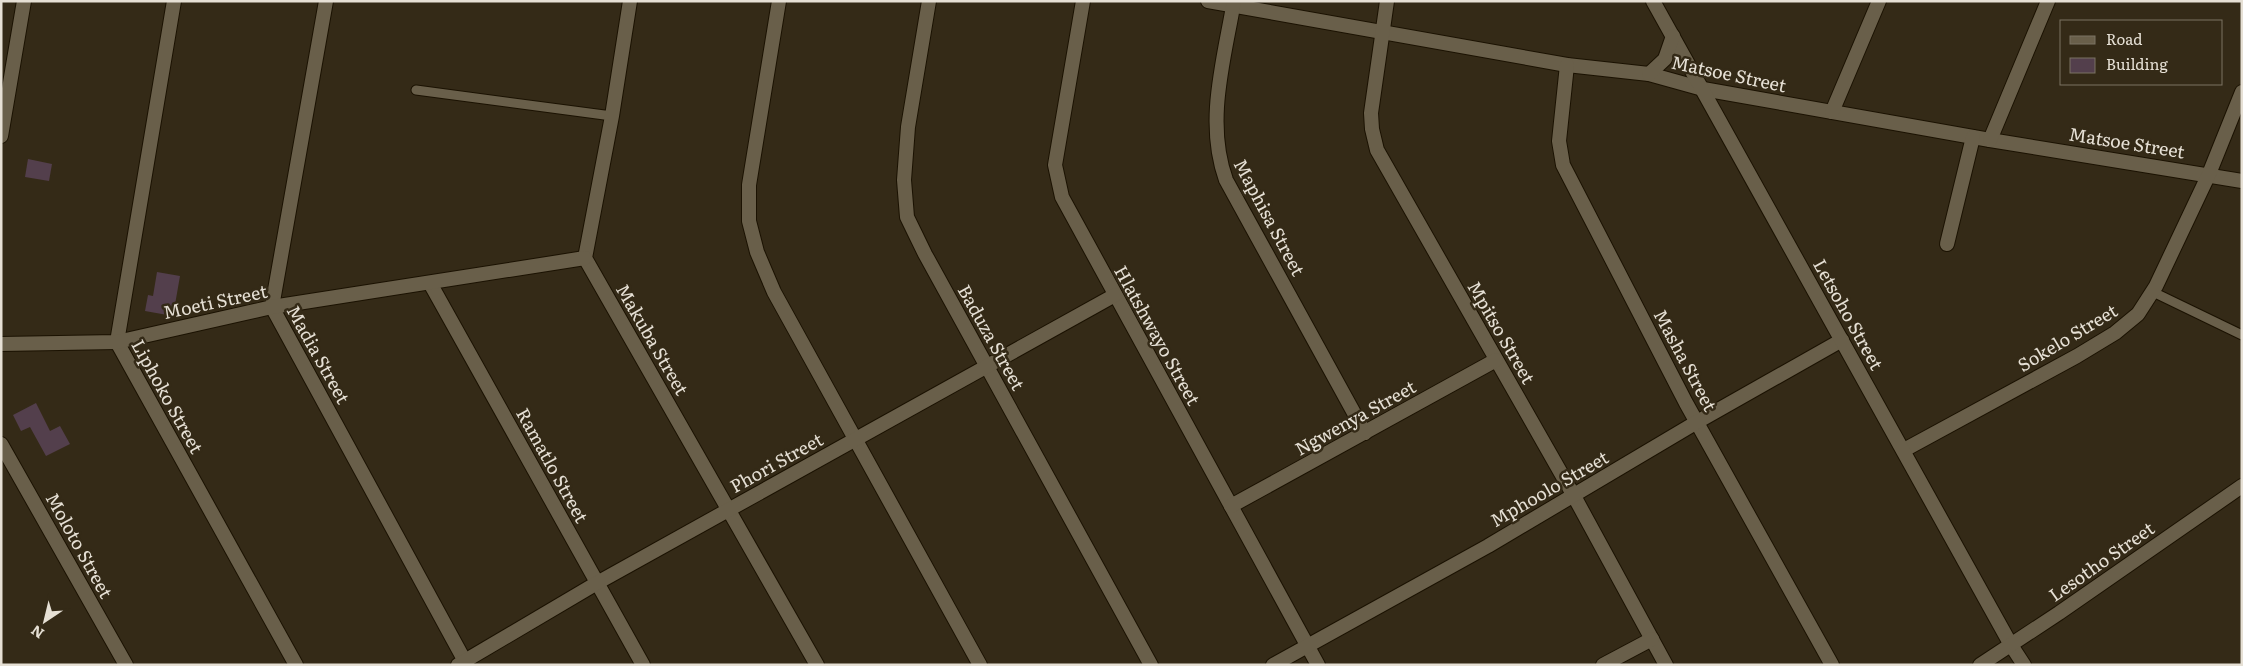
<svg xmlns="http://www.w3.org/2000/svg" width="2243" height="666" viewBox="0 0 2243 666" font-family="Literata,serif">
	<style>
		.building { fill: #533f4c }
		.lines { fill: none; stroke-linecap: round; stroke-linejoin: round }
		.service-casing { stroke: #1b1202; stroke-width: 11 }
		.minor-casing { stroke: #1b1202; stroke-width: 16 }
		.tertiary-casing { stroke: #1b1202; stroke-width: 16 }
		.service { stroke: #695f4a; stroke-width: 9 }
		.minor { stroke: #695f4a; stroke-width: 14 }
		.tertiary { stroke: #695f4a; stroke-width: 14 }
		.labels { text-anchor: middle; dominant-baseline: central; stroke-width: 5; stroke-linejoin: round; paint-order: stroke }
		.street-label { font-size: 18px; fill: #e6e0d5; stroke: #342a17 }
	</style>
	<rect width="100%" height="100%" fill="#342a17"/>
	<g class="building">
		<polygon points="28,159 52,164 49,181 25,177"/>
		<polygon points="157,272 180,276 173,316 145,311 148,295 153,296"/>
		<polygon points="36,403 50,431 60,426 70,444 46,456 30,427 21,431 13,415"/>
	</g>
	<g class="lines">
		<defs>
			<g id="service">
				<polyline points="416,90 612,116"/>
				<polyline points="2153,292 2242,335"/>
			</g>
			<g id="minor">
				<polyline points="174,1 117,342 296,665"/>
				<polyline points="326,1 272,307 467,665"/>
				<polyline points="630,1 612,116 585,258 817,665"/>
				<polyline points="779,1 749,185 749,221 757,252 774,292 980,665"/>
				<polyline points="929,1 908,127 904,180 907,217 925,254 1151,665"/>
				<polyline points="1083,1 1055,165 1062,197 1318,665"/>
				<polyline points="1208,1 1567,65 1649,74 1703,89 1990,140 2242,181"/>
				<path d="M1234,1C1224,60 1205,122 1226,180L1365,433"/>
				<polyline points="1387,1 1371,113 1372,129 1377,150 1574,496 1666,665"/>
				<polyline points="1567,65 1559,141 1563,165 1686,403 1832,665"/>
				<polyline points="1832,112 1879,1"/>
				<polyline points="1,136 24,1"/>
				<polyline points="1990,140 2048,1"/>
				<polyline points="1947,244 1973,137"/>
				<polyline points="430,283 643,665"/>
				<polyline points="1,344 117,342 272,307 585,258"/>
				<polyline points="1,444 126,665"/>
				<polyline points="1904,450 2077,356 2115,333 2138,314 2156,286 2209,174 2242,92"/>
				<polyline points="1231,506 1496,360"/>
				<polyline points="2011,645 2024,665"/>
				<polyline points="458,665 597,583 1115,295"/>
				<polyline points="1273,665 1488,546 1697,422 1842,340"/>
				<polyline points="1603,665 1652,639"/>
			</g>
			<g id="tertiary">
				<polyline points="1653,1 2011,645"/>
				<polyline points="1649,74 1665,59 1673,36"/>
				<polyline points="1980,665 2059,613 2242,486"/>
			</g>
		</defs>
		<use href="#service" class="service-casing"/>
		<use href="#minor" class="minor-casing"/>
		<use href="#tertiary" class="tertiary-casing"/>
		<use href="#service" class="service"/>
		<use href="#minor" class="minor"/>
		<use href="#tertiary" class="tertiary"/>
	</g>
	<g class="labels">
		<g class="street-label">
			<text transform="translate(1729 73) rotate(12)">Matsoe Street</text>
			<text transform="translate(2127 142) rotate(9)">Matsoe Street</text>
			<text transform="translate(1270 217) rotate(62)">Maphisa Street</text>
			<text transform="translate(215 301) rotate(-12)">Moeti Street</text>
			<text transform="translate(1849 314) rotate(61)">Letsoho Street</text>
			<text transform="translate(1502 332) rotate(60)">Mpitso Street</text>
			<text transform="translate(1158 335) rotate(61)">Hlatshwayo Street</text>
			<text transform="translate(992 337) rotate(61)">Baduza Street</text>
			<text transform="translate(2067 337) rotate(-31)">Sokelo Street</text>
			<text transform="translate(653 339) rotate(60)">Makuba Street</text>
			<text transform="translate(319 354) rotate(61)">Madia Street</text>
			<text transform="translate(1686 360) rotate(62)">Masha Street</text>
			<text transform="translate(168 396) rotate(61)">Liphoko Street</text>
			<text transform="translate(1355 417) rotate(-29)">Ngwenya Street</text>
			<text transform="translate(776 462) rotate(-29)">Phori Street</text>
			<text transform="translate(553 465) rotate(61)">Ramatlo Street</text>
			<text transform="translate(1549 488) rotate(-30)">Mphoolo Street</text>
			<text transform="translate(80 545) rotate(61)">Moloto Street</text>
			<text transform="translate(2101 561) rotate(-35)">Lesotho Street</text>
		</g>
	</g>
	<rect width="2243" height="666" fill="none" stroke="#e6e0d5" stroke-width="5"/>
	<rect x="2060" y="20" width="162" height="65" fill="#342a17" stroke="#7b7363"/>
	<rect x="2070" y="36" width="25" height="8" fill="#695f4a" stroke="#7b7363"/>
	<text x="2106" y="45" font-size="15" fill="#e6e0d5">Road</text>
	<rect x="2070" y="58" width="25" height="15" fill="#533f4c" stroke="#7b7363"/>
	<text x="2106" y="70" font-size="15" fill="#e6e0d5">Building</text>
	<g transform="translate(45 621) rotate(215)" stroke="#342a17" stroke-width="4" paint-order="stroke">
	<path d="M0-4L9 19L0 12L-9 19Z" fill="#e6e0d5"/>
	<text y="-8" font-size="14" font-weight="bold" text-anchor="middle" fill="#e6e0d5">N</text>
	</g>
</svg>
